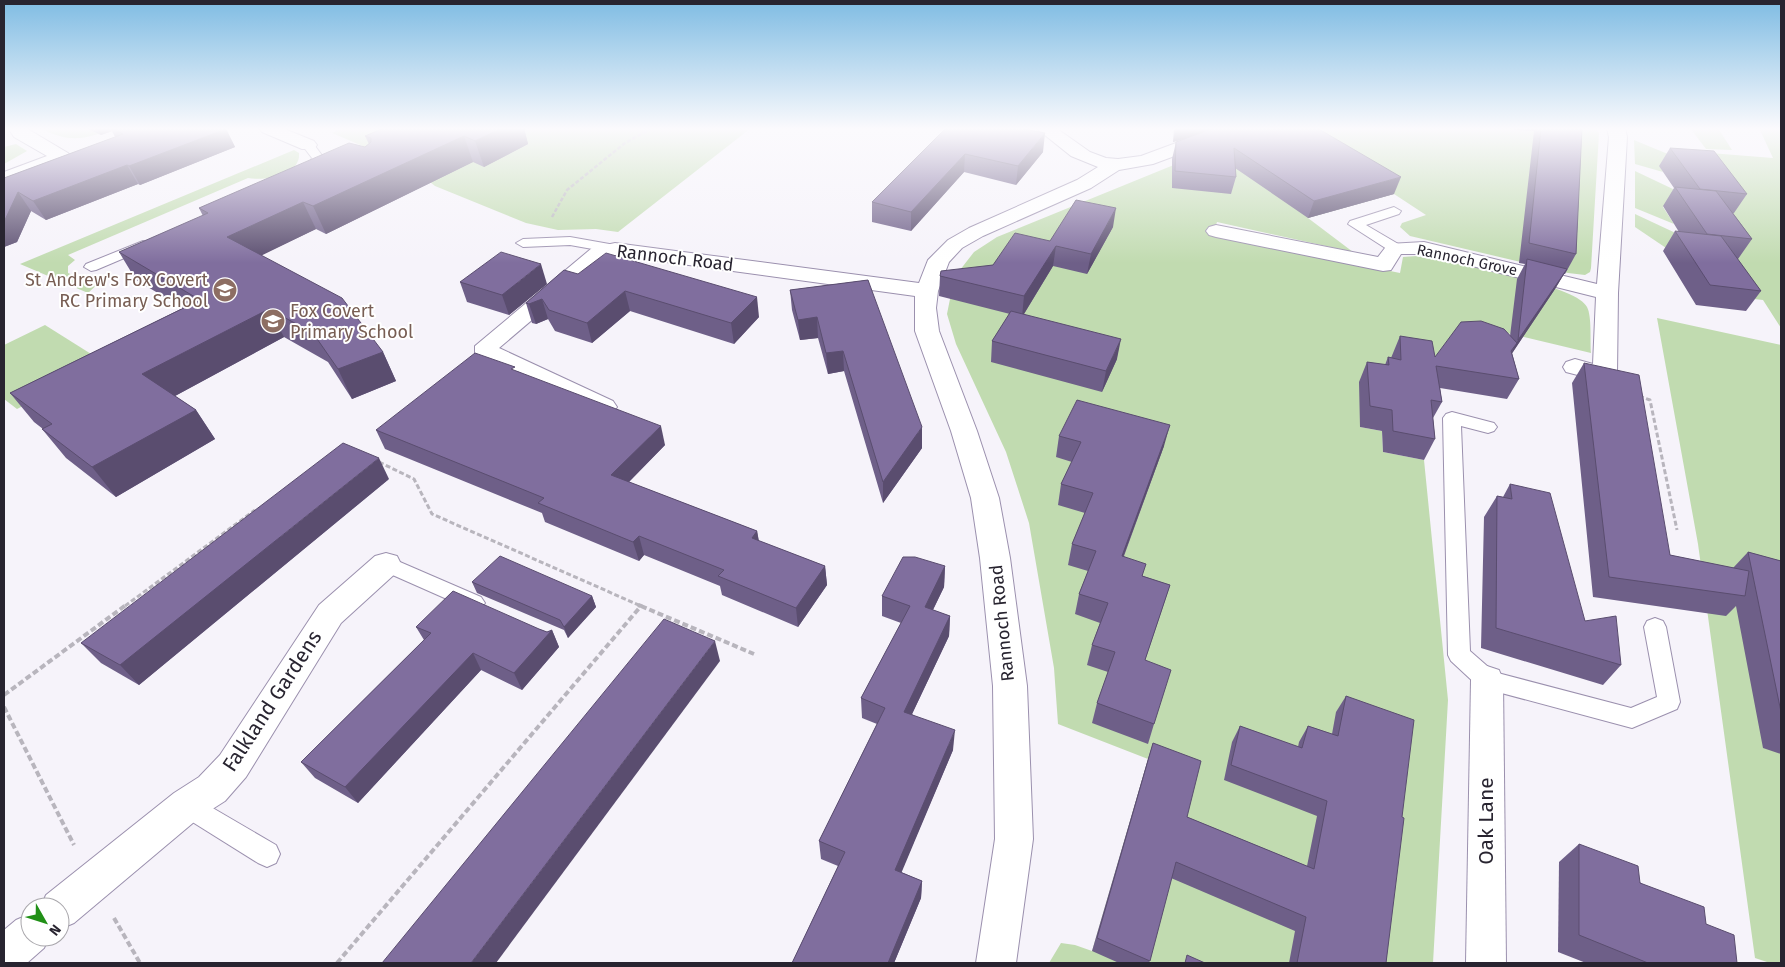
<svg xmlns="http://www.w3.org/2000/svg" width="1785" height="967" viewBox="0 0 1785 967" font-family="'Fira Sans',sans-serif">
	<style>
		.green { fill: #c1dbb0 }
		.lines { fill: none; stroke-linecap: round; stroke-linejoin: round }
		.lane-casing { stroke: #9b90ae; stroke-width: 2 }
		.street-casing { stroke: #9b90ae; stroke-width: 2 }
		.path-far2 { stroke: #b8b5bd; stroke-width: 2.5; stroke-dasharray: 4 2; stroke-linecap: butt }
		.path-far1 { stroke: #b8b5bd; stroke-width: 3; stroke-dasharray: 5 2.5; stroke-linecap: butt }
		.path { stroke: #b8b5bd; stroke-width: 4; stroke-dasharray: 6 3; stroke-linecap: butt }
		.lane { fill: #fff; fill-rule: evenodd }
		.street { fill: #fff; fill-rule: evenodd }
		.wall { fill: #6e5f88 }
		.shaded-wall { fill: #5a4d6f }
		.building { fill: #806e9e; stroke: #5a4d6f }
		.labels { text-anchor: middle; dominant-baseline: central; stroke-width: 4; stroke-linejoin: round; paint-order: stroke }
		.far-street-label { font-size: 15px; fill: #282430; stroke: #fff }
		.street-label { font-size: 18px; fill: #282430; stroke: #fff }
		.education-label { font-size: 18px; fill: #785e54; stroke: #fff; text-anchor: end }
		.near-street-label { font-size: 21px; fill: #282430; stroke: #fff }
	</style>
	<rect width="100%" height="100%" fill="#f6f3fa"/>
	<g class="green">
		<path d="M40,128H116C85,139 71,144 40,128Z"/>
		<polygon points="343,128 751,128 618,232 596,229 558,230 526,223 435,186 410,166 332,133"/>
		<path d="M1293,128H1595L1599,133L1591,268L1590,272L1585,275L1568,273L1410,236L1400,227L1402,223L1426,215L1394,194L1308,218L1353,252L1217,222L1213,235L1400,273L1403,257L1417,256C1446,262 1577,284 1587,307C1592,316 1590,342 1591,353L1490,329L1501,374L1414,364L1360,427L1382,431L1383,452L1424,460L1448,700L1433,963H1049L1061,943L1075,945L1092,951L1148,759L1058,724L1054,668L1029,523L1006,452L956,344L947,314L952,289L960,270L974,252L997,237L1208,151Z"/>
		<polygon points="1690,128 1718,128 1732,150 1706,149"/>
		<polygon points="1748,128 1781,128 1781,328 1763,300 1736,297 1710,153 1773,158 1759,128"/>
		<polygon points="1634,140 1680,159 1660,166 1663,172 1635,164"/>
		<polygon points="16,144 27,151 4,164 4,147"/>
		<path d="M294,150L299,153C301,176 265,181 248,178L68,255L75,260L68,266V273C82,280 89,270 103,279L88,293L20,264Z"/>
		<polygon points="1635,171 1675,190 1663,207 1674,224 1635,208"/>
		<polygon points="1635,214 1682,236 1672,252 1635,227"/>
		<polygon points="1657,318 1781,345 1781,963 1770,963 1755,958 1698,544"/>
		<polygon points="45,325 107,364 17,409 4,399 4,345"/>
	</g>
	<g class="lines">
		<defs>
			<g id="lane">
				<polygon points="308,141 312,142 324,158 317,172 303,178 297,174 307,167 312,158 302,145"/>
				<polygon points="1394,207 1401,211 1399,214 1366,225 1400,245 1402,248 1400,251 1390,251 1348,224 1350,221"/>
				<polygon points="570,237 615,245 622,249 615,253 570,245 523,247 516,243 523,239"/>
				<polygon points="143,241 148,242 150,245 148,248 96,270 91,271 84,267 86,264"/>
				<polygon points="1452,412 1494,423 1497,427 1494,431 1488,433 1461,426 1470,651 1494,672 1631,708 1657,697 1644,627 1647,621 1655,618 1663,621 1666,627 1680,702 1677,709 1632,728 1479,687 1451,661 1448,655 1443,418 1446,414"/>
				<polygon points="386,556 481,597 485,603 481,609 474,611 379,569 376,564 379,559"/>
				<polygon points="187,793 276,845 280,854 276,863 267,867 258,863 178,813 175,805 178,797"/>
			</g>
			<g id="street">
				<polygon points="8,128 26,128 68,153 71,157 64,163 4,184 4,172 47,156 14,137"/>
				<polygon points="259,128 282,128 314,141 317,145 314,149 302,149 262,132"/>
				<polygon points="1036,128 1056,128 1090,152 1106,158 1118,159 1141,156 1195,136 1228,128 1259,128 1256,132 1207,144 1153,164 1119,170 1091,188 983,236 962,248 949,262 938,291 936,308 939,331 977,431 999,498 1010,558 1027,686 1033,839 1016,963 976,963 995,839 993,686 980,558 971,498 951,431 915,331 915,296 615,255 606,257 499,348 613,401 617,407 613,413 604,415 479,358 475,353 475,346 592,248 615,243 919,283 928,260 948,240 969,228 1077,180 1098,167 1071,156"/>
				<polygon points="1607,128 1625,128 1627,137 1618,293 1617,374 1614,379 1605,382 1566,372 1563,367 1566,362 1575,359 1593,364 1596,297 1424,254 1401,254 1391,270 1383,271 1216,237 1209,235 1206,231 1209,227 1216,225 1378,257 1388,244 1424,242 1597,284 1609,137"/>
				<polygon points="386,553 397,556 401,564 397,572 341,623 246,777 225,801 200,817 74,923 60,929 60,907 41,907 46,895 174,793 199,777 220,755 319,605 375,556"/>
				<polygon points="1487,666 1499,670 1503,680 1506,963 1466,963 1471,680 1475,670"/>
				<polygon points="30,914 30,937 49,937 44,948 27,963 4,963 4,930 16,920"/>
			</g>
		</defs>
		<use href="#lane" class="lane-casing"/>
		<use href="#street" class="street-casing"/>
		<polyline class="path-far2" points="552,217 567,190 625,143 650,129"/>
		<g class="path-far1">
			<polyline points="1639,396 1650,400 1677,530"/>
			<polyline points="379,462 414,479 432,514 641,606"/>
			<polyline points="125,606 255,510"/>
		</g>
		<g class="path">
			<polyline points="641,606 754,654"/>
			<polyline points="4,695 126,605"/>
			<polyline points="4,707 74,845"/>
			<polyline points="114,918 140,963"/>
			<polyline points="337,963 641,606 638,605"/>
		</g>
		<use href="#lane" class="lane"/>
		<use href="#street" class="street"/>
	</g>
	<g class="wall">
		<polygon points="86,128 224,128 226,129 235,147 140,185 138,184 46,220 31,211 17,242 4,247 4,178 115,137 112,131 101,135"/>
		<polygon points="524,128 528,144 484,167 473,162 326,234 316,229 261,255 383,352 396,381 352,399 328,362 284,337 175,396 196,410 215,439 116,497 66,458 42,429 43,429 34,422 10,393 183,308 136,280 119,252 203,216 199,208 365,147 369,144 365,136"/>
		<polygon points="946,128 1043,152 1016,185 964,172 911,231 872,222 872,202"/>
		<polygon points="1174,128 1317,128 1394,194 1308,218 1235,168 1236,177 1231,194 1172,188 1172,159 1176,142 1191,137 1173,142"/>
		<polygon points="1513,128 1582,128 1576,254 1565,274 1564,274 1555,289 1512,353 1519,379 1507,399 1440,388 1442,402 1433,418 1435,439 1424,460 1383,452 1382,431 1360,427 1359,382 1367,362 1385,365 1388,357 1391,358 1400,336 1435,357 1510,336 1517,279 1525,264 1519,263 1534,131 1514,130"/>
		<polygon points="1670,148 1747,194 1734,213 1733,213 1752,239 1738,259 1737,259 1761,291 1746,311 1696,305 1663,251 1675,231 1679,232 1663,206 1674,188 1659,166"/>
		<polygon points="1113,227 1087,274 1053,266 1024,314 1117,359 1102,392 991,362 992,341 1010,314 939,296 940,276 993,265 1050,241"/>
		<polygon points="578,274 759,317 734,344 630,311 592,343 555,331 548,319 536,324 532,323 526,303"/>
		<polygon points="868,280 922,448 883,503 844,371 828,374 818,338 800,340 792,310 790,290"/>
		<polygon points="460,282 547,284 509,315 467,302"/>
		<polygon points="1584,363 1670,555 1733,568 1748,552 1781,561 1781,754 1763,748 1736,606 1726,616 1593,597 1572,383"/>
		<polygon points="517,371 665,445 629,482 757,531 759,541 825,566 827,585 798,627 722,595 720,586 644,555 639,561 545,522 542,513 385,449 376,430"/>
		<polygon points="1059,436 1164,446 1124,556 1143,576 1170,585 1145,660 1154,724 1148,744 1092,723 1097,703 1108,672 1087,665 1092,645 1100,623 1075,614 1079,594 1088,571 1068,565 1072,544 1085,513 1058,505 1061,484 1072,462 1056,457"/>
		<polygon points="389,479 139,685 101,663 81,643"/>
		<polygon points="1510,484 1585,621 1621,665 1603,685 1481,648 1484,517 1497,496 1503,497"/>
		<polygon points="945,566 944,587 933,610 950,616 949,636 912,714 953,750 901,872 922,881 921,898 894,963 792,963 838,866 821,859 819,841 877,724 862,718 861,698 901,623 882,616 882,596"/>
		<polygon points="472,582 592,596 596,607 568,638 564,630 477,593"/>
		<polygon points="416,627 539,629 547,632 552,630 559,647 522,690 481,670 358,803 315,778 301,762 424,640"/>
		<polygon points="1346,696 1402,817 1386,963 1289,963 1295,931 1171,878 1149,963 1119,963 1092,951 1148,759 1153,743 1187,817 1307,866 1317,816 1224,780 1232,742 1240,726 1298,747 1299,742 1308,726 1332,734 1336,712"/>
		<polygon points="1579,844 1706,924 1737,963 1586,963 1558,952 1559,862"/>
	</g>
	<g class="shaded-wall">
		<polygon points="96,128 109,128 112,131 101,135"/>
		<polygon points="502,128 524,128 528,144 484,167 475,141"/>
		<polygon points="1176,128 1223,128 1173,142"/>
		<polygon points="226,129 235,147 140,185 129,166"/>
		<polygon points="1045,133 1043,152 1016,185 1018,166"/>
		<polygon points="464,136 473,162 326,234 313,206"/>
		<polygon points="965,154 964,172 911,231 911,212"/>
		<polygon points="127,165 138,184 46,220 33,201"/>
		<polygon points="1401,177 1394,194 1308,218 1314,201"/>
		<polygon points="18,192 31,211 17,242 4,247 4,222"/>
		<polygon points="303,202 316,229 242,265 227,237"/>
		<polygon points="1116,208 1113,227 1087,274 1091,254"/>
		<polygon points="1056,246 1053,266 1022,317 1024,296"/>
		<polygon points="541,264 547,284 509,315 502,295"/>
		<polygon points="1567,269 1555,289 1507,361 1518,340"/>
		<polygon points="625,291 630,311 592,343 587,323"/>
		<polygon points="757,297 759,317 734,344 731,323"/>
		<polygon points="542,299 548,319 536,324 529,304"/>
		<polygon points="269,309 284,337 162,403 142,374"/>
		<polygon points="817,317 818,338 800,340 798,320"/>
		<polygon points="1121,339 1117,359 1102,392 1106,371"/>
		<polygon points="843,351 844,371 828,374 826,353"/>
		<polygon points="383,352 396,381 352,399 338,369"/>
		<polygon points="196,410 215,439 116,497 92,467"/>
		<polygon points="1170,425 1164,446 1116,576 1122,556"/>
		<polygon points="661,426 665,445 617,494 611,475"/>
		<polygon points="922,427 922,448 883,503 883,482"/>
		<polygon points="379,458 389,479 139,685 120,665"/>
		<polygon points="757,531 760,550 752,538"/>
		<polygon points="639,536 644,555 639,561 633,542"/>
		<polygon points="825,566 827,585 798,627 796,608"/>
		<polygon points="945,566 944,587 924,628 925,607"/>
		<polygon points="592,596 596,607 568,638 564,627"/>
		<polygon points="950,616 949,636 904,731 904,712"/>
		<polygon points="552,630 559,647 522,690 514,673"/>
		<polygon points="715,641 720,661 496,963 471,963"/>
		<polygon points="473,653 481,670 358,803 345,787"/>
		<polygon points="955,730 953,750 895,888 895,870"/>
		<polygon points="922,881 921,898 894,963 888,963"/>
	</g>
	<g class="building">
		<polygon points="111,128 224,128 226,129 129,166 127,165 33,201 18,192 4,222 4,178 123,134"/>
		<polygon points="384,128 502,128 475,141 464,136 313,206 303,202 227,237 342,298 383,352 338,369 313,333 269,309 142,374 196,410 92,467 42,429 52,424 10,393 200,300 119,252 208,213 199,208 349,143 365,147 371,142 371,138 365,136"/>
		<polygon points="946,128 1019,128 1045,133 1018,166 965,154 911,212 872,202"/>
		<polygon points="1219,128 1317,128 1401,177 1314,201 1234,148 1236,177 1175,171 1176,142 1211,129"/>
		<polygon points="1541,128 1582,128 1576,254 1529,243"/>
		<polygon points="1670,148 1714,151 1747,194 1700,189"/>
		<polygon points="1675,187 1716,191 1752,239 1707,234"/>
		<polygon points="1076,200 1116,208 1091,254 1056,246 1024,296 940,276 941,271 993,265 1015,233 1050,241"/>
		<polygon points="1675,231 1721,236 1761,291 1710,285"/>
		<polygon points="501,252 541,264 502,295 460,282"/>
		<polygon points="606,253 757,297 731,323 625,291 587,323 549,310 542,299 529,304 526,303 564,270 578,274"/>
		<polygon points="1527,259 1567,269 1518,340"/>
		<polygon points="868,280 922,427 883,482 843,351 826,353 817,317 798,320 790,290"/>
		<polygon points="1011,311 1121,339 1106,371 992,341"/>
		<polygon points="1481,321 1504,329 1517,343 1511,351 1519,379 1436,366 1442,402 1431,400 1435,439 1393,431 1392,410 1370,406 1367,362 1389,365 1388,357 1401,360 1400,336 1432,341 1435,357 1461,322"/>
		<polygon points="475,353 515,367 511,369 661,426 611,475 757,531 752,538 825,566 796,608 718,576 724,570 639,536 633,542 538,503 544,498 376,430"/>
		<polygon points="1584,363 1639,375 1670,555 1749,571 1745,596 1609,577"/>
		<polygon points="1077,400 1170,425 1122,556 1146,564 1142,576 1170,585 1145,660 1171,670 1154,724 1097,703 1115,652 1092,645 1108,603 1079,594 1096,551 1072,544 1093,493 1061,484 1081,442 1059,436"/>
		<polygon points="343,443 379,458 120,665 81,643"/>
		<polygon points="1510,484 1550,493 1585,621 1616,616 1621,665 1496,628 1497,496 1512,499"/>
		<polygon points="1748,552 1781,561 1781,712"/>
		<polygon points="500,556 592,596 564,627 560,620 472,582"/>
		<polygon points="903,557 915,557 945,566 925,607 950,616 904,712 955,730 895,870 922,881 888,963 792,963 845,852 819,841 885,708 861,698 910,606 882,596"/>
		<polygon points="453,591 539,629 547,632 552,630 514,673 473,653 345,787 301,762 431,633 416,627"/>
		<polygon points="664,619 715,641 471,963 382,963"/>
		<polygon points="1346,696 1414,720 1402,817 1404,818 1386,963 1297,963 1306,917 1176,862 1150,961 1097,938 1153,743 1201,761 1187,817 1314,869 1327,801 1231,765 1240,726 1302,748 1308,726 1338,736"/>
		<polygon points="1579,844 1638,866 1640,883 1704,907 1706,924 1734,935 1737,963 1648,963 1579,935"/>
		<polygon points="1187,955 1205,963 1185,963"/>
	</g>
	<linearGradient id="sky" x2="0" y2="1"><stop stop-color="#7fbce3"/><stop offset="0.49" stop-color="#fbfafd"/><stop offset="1" stop-color="#fbfafd" stop-opacity="0"/></linearGradient>
	<rect width="1785" height="263" fill="url(#sky)"/>
	<defs>
		<symbol id="school-disc" viewBox="-11 -11 22 22"><circle r="9.5" fill="#8d6e63" stroke="#fff"/><path d="M0-5L7-2L0 1L-7-2ZM-4 1L0 2.5L4 1V4Q0 6-4 4Z" fill="#fff"/></symbol>
	</defs>
	<g fill-rule="evenodd">
		<use href="#school-disc" x="211" y="276" width="28" height="28"/>
		<use href="#school-disc" x="259" y="307" width="28" height="28"/>
	</g>
	<g class="labels">
		<g class="far-street-label">
			<text transform="translate(1467 260) rotate(12)">Rannoch Grove</text>
		</g>
		<g class="street-label">
			<text transform="translate(675 258) rotate(7)">Rannoch Road</text>
			<text transform="translate(1002 623) rotate(-96)">Rannoch Road</text>
		</g>
		<g class="education-label">
			<text x="208" y="280">St Andrew's Fox Covert<tspan x="208" dy="21">RC Primary School</tspan></text>
			<text x="290" y="311" text-anchor="start">Fox Covert<tspan x="290" dy="21">Primary School</tspan></text>
		</g>
		<g class="near-street-label">
			<text transform="translate(272 701) rotate(-57)">Falkland Gardens</text>
			<text transform="translate(1486 821) rotate(-90)">Oak Lane</text>
		</g>
	</g>
	<rect width="1785" height="967" fill="none" stroke="#282430" stroke-width="10"/>
	<g transform="translate(45 922) rotate(129)"><circle r="24" fill="#ffffff" stroke="#a9a7ac"/>
	<path d="M0-4L9 19L0 12L-9 19Z" fill="#219017"/>
	<text y="-8" font-size="14" font-weight="bold" text-anchor="middle" fill="#282430">N</text>
	</g>
</svg>
